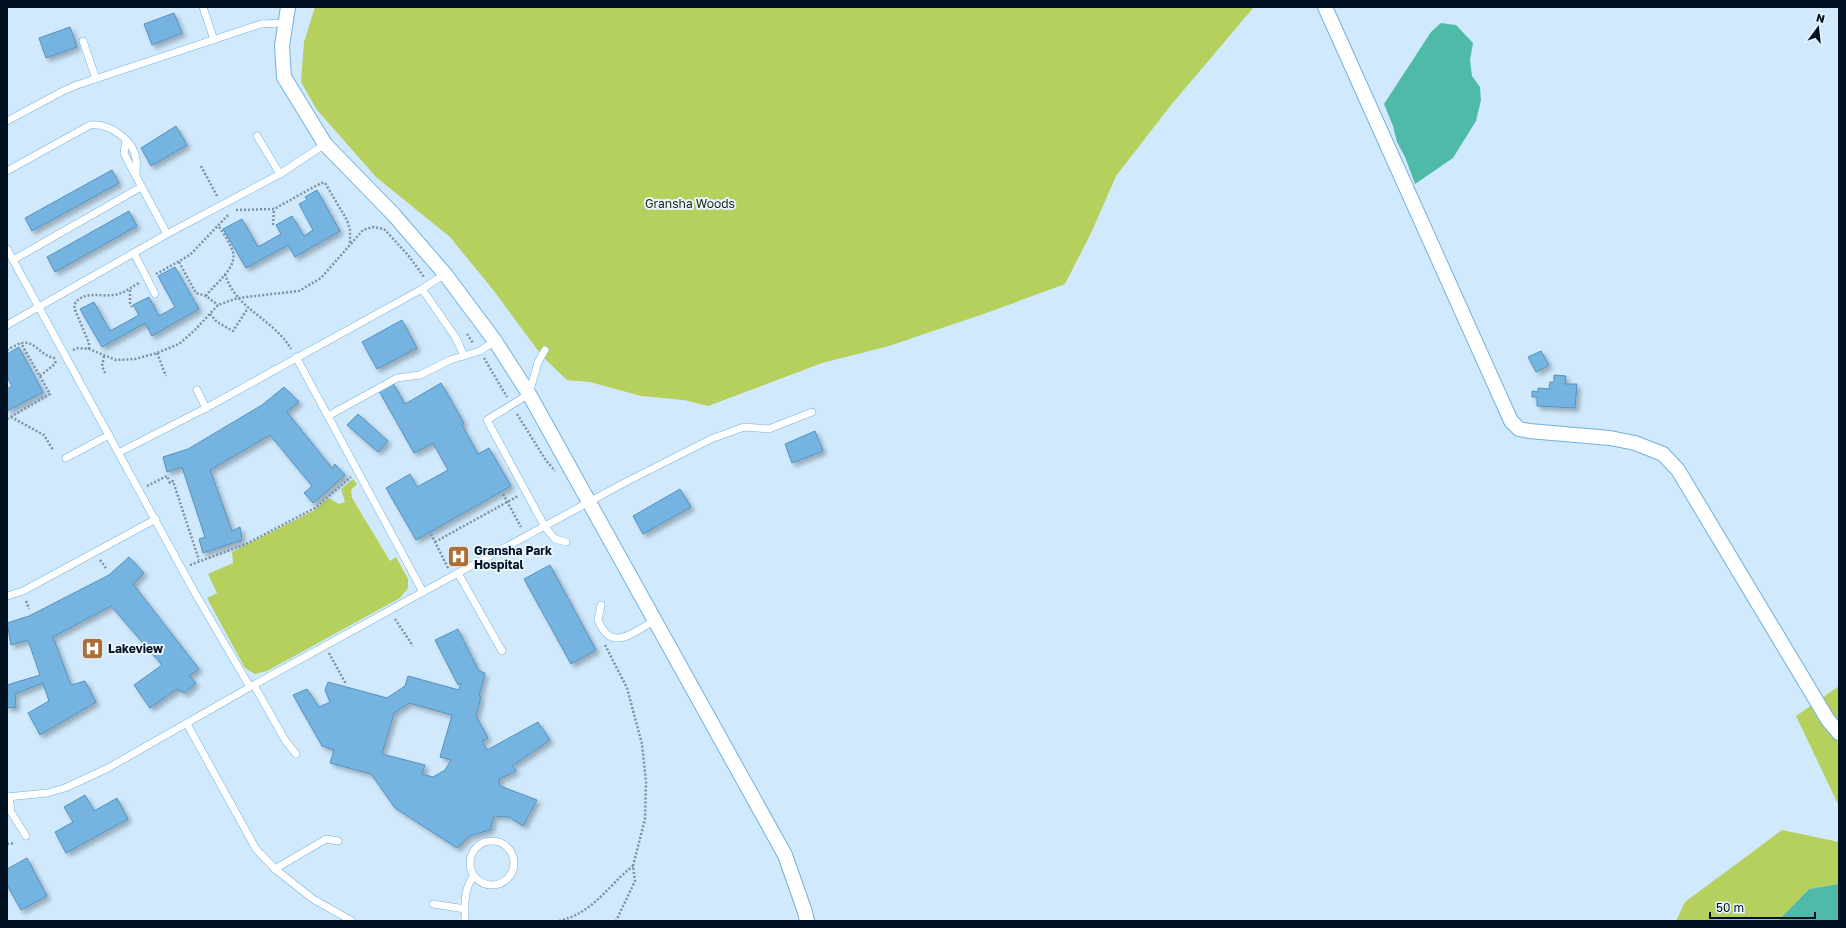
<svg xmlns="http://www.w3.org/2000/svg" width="1846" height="928" viewBox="0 0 1846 928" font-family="'Golos Text',sans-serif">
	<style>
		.green { fill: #b5d05d }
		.water { fill: #50baa8 }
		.building { fill: #74b4e1; stroke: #5492be; fill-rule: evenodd; filter: url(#shadow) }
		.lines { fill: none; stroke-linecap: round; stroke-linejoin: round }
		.service-casing { stroke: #72b1df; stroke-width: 8 }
		.minor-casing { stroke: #72b1df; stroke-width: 16 }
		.path { stroke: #7c92a4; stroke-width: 2.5; stroke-dasharray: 2 2; stroke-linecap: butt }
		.service { stroke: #fff; stroke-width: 7 }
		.minor { stroke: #fff; stroke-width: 14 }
		.labels { text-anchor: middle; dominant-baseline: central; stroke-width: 4; stroke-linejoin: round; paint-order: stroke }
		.park-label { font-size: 12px; fill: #272d16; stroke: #e8f4fe }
		.poi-label { font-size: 12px; font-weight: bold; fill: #001121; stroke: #e8f4fe; text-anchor: start }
	</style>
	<defs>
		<filter id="shadow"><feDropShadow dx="3.5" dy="3.5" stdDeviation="2" flood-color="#0004"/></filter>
	</defs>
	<rect width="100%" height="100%" fill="#d0e9fc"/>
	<g class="green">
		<polygon points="315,7 1254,7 1171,105 1116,176 1092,231 1065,284 992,311 889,346 822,363 708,406 684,400 641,396 590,382 567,380 542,356 494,291 450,237 376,177 317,110 301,82 304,42"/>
		<polygon points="353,479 357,484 351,490 352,498 390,561 396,557 408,579 408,588 400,598 267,671 255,674 245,668 207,598 217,593 208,574 233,563 232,552 313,511 329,498 339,504 345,502 341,489"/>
		<polygon points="1839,686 1839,806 1796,716"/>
		<polygon points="1782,830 1839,842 1839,884 1809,889 1778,921 1676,921 1685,902"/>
	</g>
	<g class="water">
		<polygon points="1441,23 1456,25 1473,43 1470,60 1472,76 1480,87 1481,100 1476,121 1453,158 1415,184 1405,157 1397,142 1393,126 1384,104 1431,32"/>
		<polygon points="1839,884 1839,921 1778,921 1809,889"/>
	</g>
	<g class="building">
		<polygon points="174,13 182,33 152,45 144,24"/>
		<polygon points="70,27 77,47 46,58 39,38"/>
		<polygon points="176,126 187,145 151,166 141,148"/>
		<polygon points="112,170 119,183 32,231 25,218"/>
		<polygon points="317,190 340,231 295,257 288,245 246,268 223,229 242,219 258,247 281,234 276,225 292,216 304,236 313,230 299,204 307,200 305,197"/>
		<polygon points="129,211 137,226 55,272 47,257"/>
		<polygon points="175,267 199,309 152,336 145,323 102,347 80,309 94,302 110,331 139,315 133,305 149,297 159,316 175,307 158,276"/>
		<polygon points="402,320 417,348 377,369 362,342"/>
		<polygon points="19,347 43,392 7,411 7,389 12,386 7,377 7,354"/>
		<polygon points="1541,351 1549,365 1536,372 1528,357"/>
		<polygon points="1554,375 1566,376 1565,384 1577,384 1575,408 1537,406 1537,397 1532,397 1532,391 1538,392 1538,388 1549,389 1550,382 1554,382"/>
		<polygon points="393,383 405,404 441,383 464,423 462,425 478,454 489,448 511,486 416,540 386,488 410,474 417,487 448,470 433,443 414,453 379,391"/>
		<polygon points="284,387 299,402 287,412 332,468 335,464 345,475 313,503 304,493 312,486 270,435 210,470 232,531 240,527 242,540 203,553 199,539 205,537 182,467 167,472 163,457 188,449 262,405"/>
		<polygon points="358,414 388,441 378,452 347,425"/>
		<polygon points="815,431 823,451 792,463 785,444"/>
		<polygon points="680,489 691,507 643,534 633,516"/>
		<polygon points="129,557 144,573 133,584 199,669 189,676 196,683 185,693 177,689 150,708 134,685 162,665 111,606 53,637 71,685 85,681 96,702 40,735 28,713 49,701 43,683 15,694 16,707 7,708 7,685 40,675 28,640 11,645 7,623 29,616 109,575"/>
		<polygon points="550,565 596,650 571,664 524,579"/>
		<path d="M458,629L479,671L485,673L479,696L481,697L476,716L488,738L482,741L487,750L538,722L550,740L512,766L516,771L499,779L500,786L537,800L523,826L509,817L494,816L490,830L469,836L457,848L395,808L371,774L330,763L334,750L322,746L293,695L307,689L319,707L330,702L325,690L328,682L387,698L405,686L408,676L459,690L461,683L458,685L435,640ZM409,703L452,715L440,757L451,760L445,770L433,777L422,774L425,765L382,754L394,713Z"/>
		<polygon points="85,795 94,811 117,798 128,819 66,853 55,832 73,822 64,807"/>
		<polygon points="27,858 47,896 21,910 7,885 7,869"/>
	</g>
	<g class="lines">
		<defs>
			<g id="service">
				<polyline points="203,7 214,40"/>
				<polyline points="83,41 96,79"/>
				<polyline points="7,121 63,91 77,85 261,24 284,23"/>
				<polyline points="257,136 280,174"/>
				<polyline points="126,140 124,153 130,165 167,234"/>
				<path d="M7,171L90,125C109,123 133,139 136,159C137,163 136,170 136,174"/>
				<polyline points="7,249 195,593 250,687"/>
				<polyline points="134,253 155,294"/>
				<polyline points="13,260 141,187"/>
				<polyline points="422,289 456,338 464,356"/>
				<polyline points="7,325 167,234 280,174 325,144"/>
				<polyline points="545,350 538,362 529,394 487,420 545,527 555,539 566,542"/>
				<polyline points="296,357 423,592"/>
				<polyline points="197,390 206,408"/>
				<polyline points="328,416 397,378 420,375 450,360 480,351 495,341"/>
				<polyline points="120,452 206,408 422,289 445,274"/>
				<polyline points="66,458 109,435"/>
				<polyline points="458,573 502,651"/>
				<polyline points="7,596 23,591 156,519"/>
				<path d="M601,605L598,620C611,653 632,633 654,621"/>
				<polyline points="254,685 285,740 296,754"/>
				<polyline points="187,724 256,849 275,869 313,899 352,921"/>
				<polyline points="9,796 11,812 26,836"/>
				<polyline points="7,797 47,793 65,788 108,768 250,687 423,592 624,483 711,439 744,427 769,429 812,412"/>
				<circle cx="492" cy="863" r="22"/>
				<polyline points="275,869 326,839 338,841"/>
				<polyline points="433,904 465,909"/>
				<path d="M465,921C465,905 463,889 474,876"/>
			</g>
			<g id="minor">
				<polyline points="288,7 282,46 284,77 325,144 394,215 445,274 495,341 529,394 785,855 805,912 807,921"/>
				<polyline points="1325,7 1511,421 1519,429 1529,431 1610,438 1635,443 1663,454 1678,470 1828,720 1839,733"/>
			</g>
		</defs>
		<use href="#service" class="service-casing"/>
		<use href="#minor" class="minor-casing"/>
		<g class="path">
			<polyline points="201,166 217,196"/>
			<polyline points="236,210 274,209 321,183 325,183 347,220 350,230 350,244"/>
			<polyline points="273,225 274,209"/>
			<polyline points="179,262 196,293 206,296 218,305"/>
			<polyline points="156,274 190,255 228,215"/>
			<path d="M225,274C236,310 273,318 291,349"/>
			<polyline points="130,290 130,303 132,307"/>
			<path d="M206,296C214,284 237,269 233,252C230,243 223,233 218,225"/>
			<polyline points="210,314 217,322 233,331 248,308"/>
			<polyline points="467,334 473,343"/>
			<path d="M89,349V343L75,310L74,305C83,290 99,297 113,295C123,294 130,288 139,283"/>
			<path d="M7,350C11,348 17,344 22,343C35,340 42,358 56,358"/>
			<polyline points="73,350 78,348 89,349 116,360 135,359 157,353 179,344 195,330 218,305 238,298 299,291 321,278 363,230 373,227 384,229 408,255 424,277"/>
			<polyline points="157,353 166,376"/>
			<polyline points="104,356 102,366 105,373"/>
			<polyline points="484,358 507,397"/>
			<polyline points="40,376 55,364 56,360"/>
			<polyline points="517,414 545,459 555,471"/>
			<polyline points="11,417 44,435 53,450"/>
			<polyline points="7,419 50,394 21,343"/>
			<polyline points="147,486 167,476 170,483 173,481 199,560"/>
			<polyline points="503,494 521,527"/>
			<polyline points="431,534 448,568"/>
			<polyline points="435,542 518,496"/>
			<polyline points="100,560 106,568"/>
			<polyline points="190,565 246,544 315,508 351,477"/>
			<polyline points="26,601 29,609"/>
			<polyline points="395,619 413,646"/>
			<polyline points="605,645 627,688 642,744 646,782 645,819 633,866 635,881 616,921"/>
			<polyline points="329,653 346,684"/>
			<polyline points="7,844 15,843"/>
			<path d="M559,921C595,912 606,887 633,866"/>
		</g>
		<use href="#service" class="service"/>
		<use href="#minor" class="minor"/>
	</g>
	<defs>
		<symbol id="hospital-square" viewBox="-11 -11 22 22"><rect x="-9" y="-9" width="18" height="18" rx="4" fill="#ac6e34" stroke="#e8f4fe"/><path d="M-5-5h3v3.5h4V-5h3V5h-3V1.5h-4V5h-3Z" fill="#fff"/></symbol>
	</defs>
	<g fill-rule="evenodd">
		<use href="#hospital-square" x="446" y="544" width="25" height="25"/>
		<use href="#hospital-square" x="80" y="636" width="25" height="25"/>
	</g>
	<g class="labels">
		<g class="park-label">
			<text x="690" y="203">Gransha Woods</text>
		</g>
		<g class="poi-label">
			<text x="474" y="550">Gransha Park<tspan x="474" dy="14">Hospital</tspan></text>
			<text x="108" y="648">Lakeview</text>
		</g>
	</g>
	<rect width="1846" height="928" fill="none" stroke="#001121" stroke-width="16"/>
	<g transform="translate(1818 28) rotate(15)" stroke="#e8f4fe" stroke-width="3" paint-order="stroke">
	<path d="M0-3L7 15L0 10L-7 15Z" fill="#001121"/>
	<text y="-6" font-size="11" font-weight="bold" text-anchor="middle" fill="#001121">N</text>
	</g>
	<path d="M1710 912v6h105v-6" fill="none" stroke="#001121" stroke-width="2"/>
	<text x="1716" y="912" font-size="12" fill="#001121" stroke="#e8f4fe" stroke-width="3" paint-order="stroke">50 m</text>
</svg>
